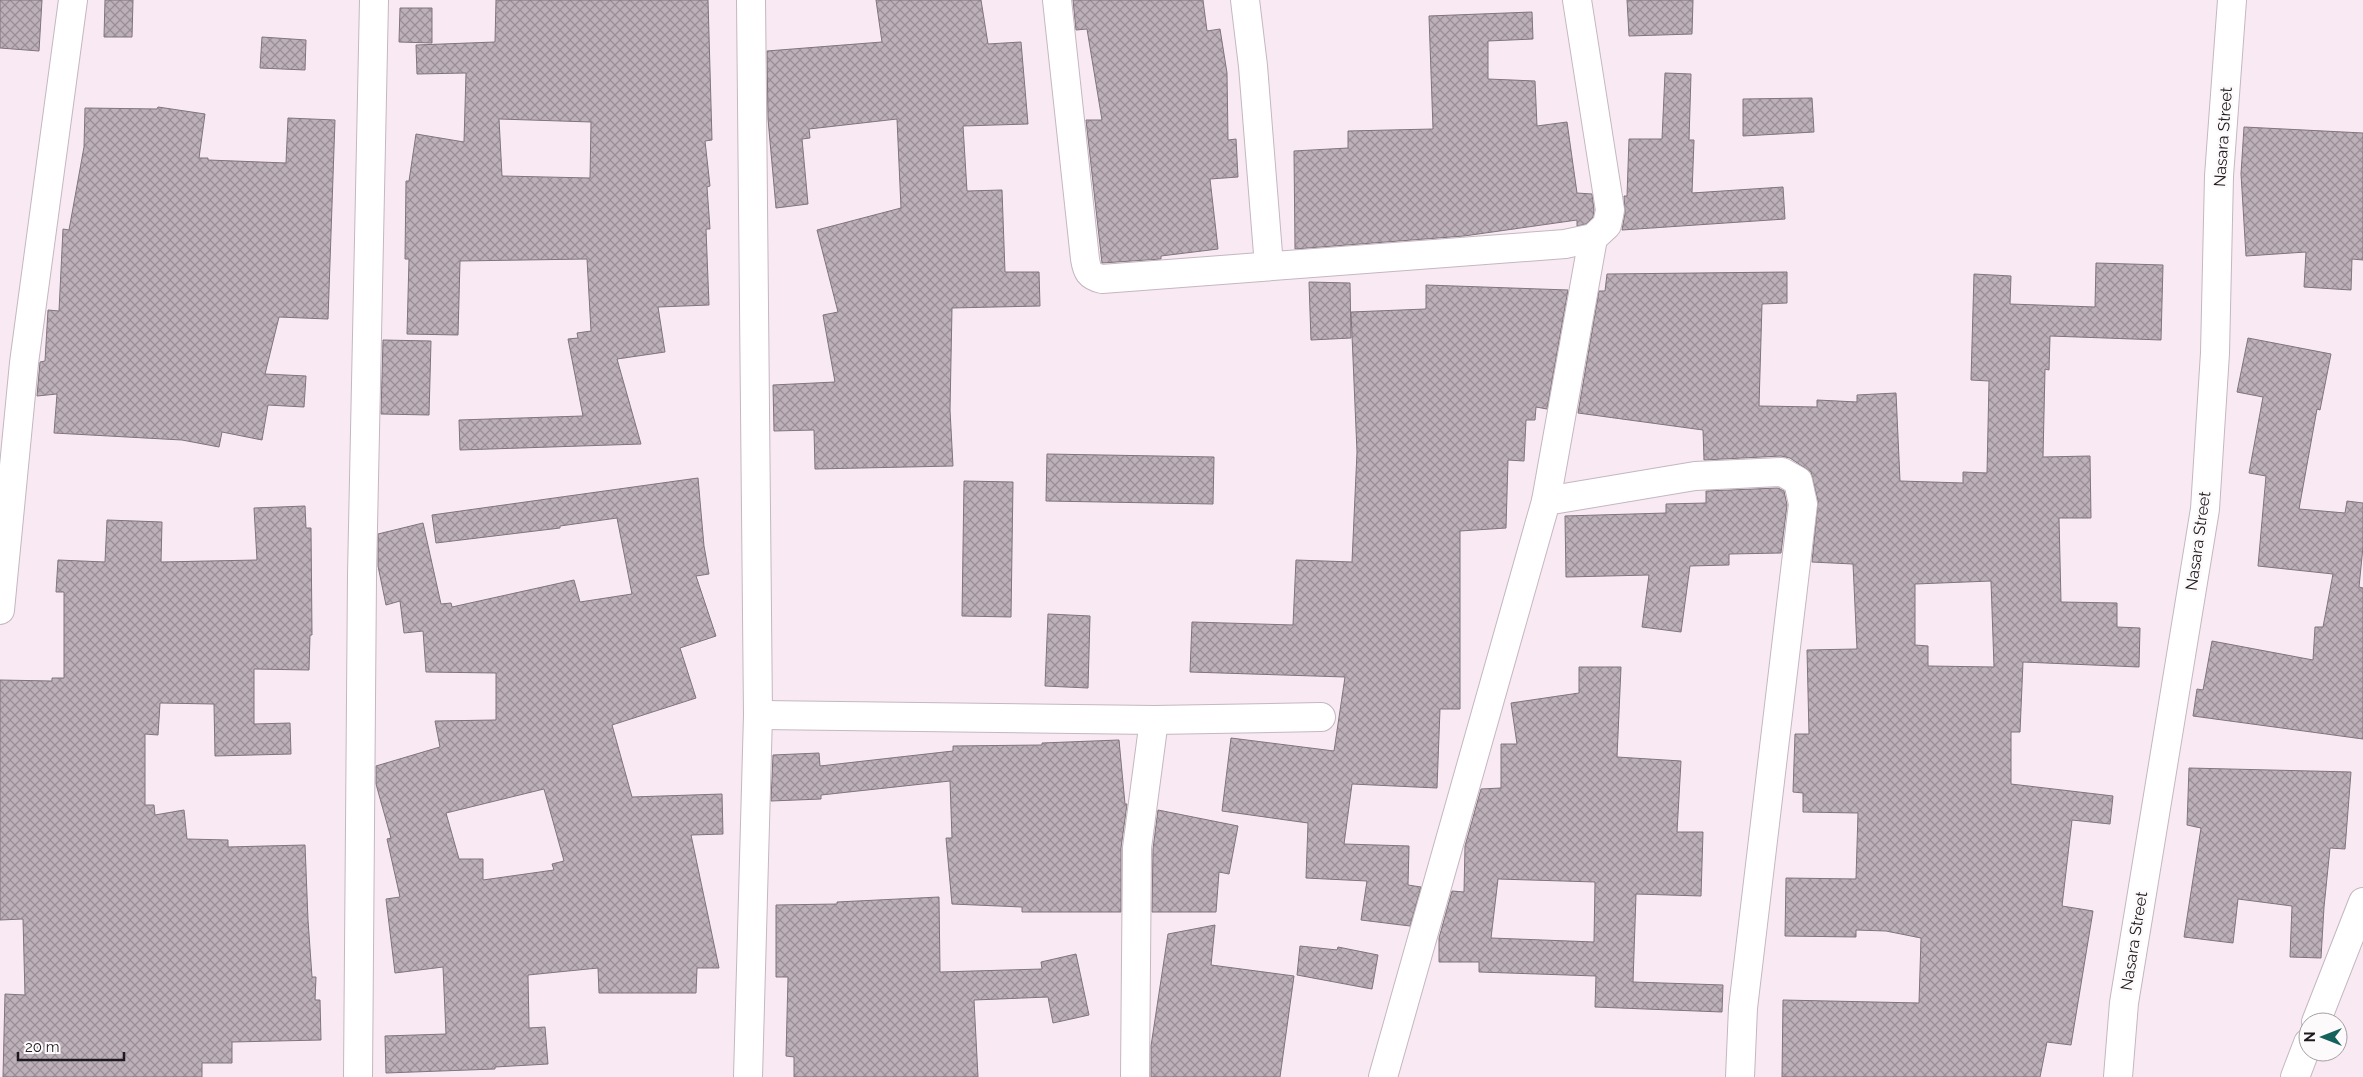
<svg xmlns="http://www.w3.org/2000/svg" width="2363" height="1077" viewBox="0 0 2363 1077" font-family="Raleway,sans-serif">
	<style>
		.building { fill: url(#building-cross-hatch); stroke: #80747d; fill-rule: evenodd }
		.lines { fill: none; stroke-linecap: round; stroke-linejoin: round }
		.street-casing { stroke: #c4b7c0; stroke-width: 30 }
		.secondary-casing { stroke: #c4b7c0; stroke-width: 30 }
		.street { stroke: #fff; stroke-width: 28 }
		.secondary { stroke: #fff; stroke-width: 28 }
		.labels { text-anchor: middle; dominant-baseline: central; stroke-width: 5; stroke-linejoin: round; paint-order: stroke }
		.street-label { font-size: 16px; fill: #1e191d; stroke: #fdfafc }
	</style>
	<defs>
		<pattern id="building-cross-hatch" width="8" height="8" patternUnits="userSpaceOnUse" patternTransform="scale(1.25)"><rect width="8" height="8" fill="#bdb0b9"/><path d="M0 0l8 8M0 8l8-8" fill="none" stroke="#998e96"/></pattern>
	</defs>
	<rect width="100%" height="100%" fill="#f8e9f3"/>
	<g class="building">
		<polygon points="0,0 42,0 39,51 0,48"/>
		<polygon points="105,0 133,0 132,37 104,37"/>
		<path d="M496,0H708L712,140L705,141L710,186L707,187L710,229H706L709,305L658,307L665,352L617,359L641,444L460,450L459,420L583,416L568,339L578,338L577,333L591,331L587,259L460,261L458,335L407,334L409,259H405L406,181H409L416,134L464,142L466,73L417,74L416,45L495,42ZM499,119L591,122L590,178L502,176Z"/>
		<polygon points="876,0 981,0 988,44 1021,42 1028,124 963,126 967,191 1002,190 1005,272 1039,272 1040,306 952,308 950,410 953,466 815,469 814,430 774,431 773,385 835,382 823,315 838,312 817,230 901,208 897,119 809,129 810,138 802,139 808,204 776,208 768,119 767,51 882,42"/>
		<polygon points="1073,0 1203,0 1207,31 1220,29 1227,73 1228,140 1236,139 1238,177 1210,179 1218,249 1161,256 1161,259 1102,263 1086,120 1102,120 1087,29 1076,30"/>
		<polygon points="1627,0 1693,0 1692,34 1629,36"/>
		<polygon points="400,8 432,8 432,43 399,42"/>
		<polygon points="1532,12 1533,39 1488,41 1488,79 1535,81 1537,126 1567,122 1577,193 1592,194 1594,210 1593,217 1586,224 1577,226 1577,220 1464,236 1295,249 1294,151 1348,148 1348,131 1433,129 1429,16"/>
		<polygon points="262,37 306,40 305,70 260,68"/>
		<polygon points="1665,73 1691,74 1689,140 1694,140 1692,193 1783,187 1785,219 1622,230 1625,213 1624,196 1627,196 1629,139 1662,139"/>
		<polygon points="1812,98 1814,132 1743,136 1743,99"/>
		<polygon points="158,107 205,114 199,158 208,158 208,160 286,163 288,118 335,120 328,319 279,317 265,374 306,376 304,407 268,405 262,440 222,432 219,447 182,440 54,433 57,394 37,396 40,362 45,361 48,310 59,311 63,229 69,230 84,147 85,108 157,109"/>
		<polygon points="2244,127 2363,133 2363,260 2352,259 2351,290 2304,287 2306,252 2246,256 2241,174"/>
		<path d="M2096,263L2163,265L2161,340L2050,336L2049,370L2045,369L2043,457L2090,456L2091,518H2059L2061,602L2117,603V627L2140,628L2139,667L2023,662L2020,732H2011V784L2113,796L2110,824L2072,820L2062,906L2093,911L2071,1045L2047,1042L2040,1077H1782L1783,1000L1919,1003L1921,938L1886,931L1856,930V937L1785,936L1786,878L1856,879L1858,813L1803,812V793L1793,792L1795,734H1809L1807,650L1857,649L1853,564L1812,562L1818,501L1811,472L1790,458L1781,456L1704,460L1703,430L1578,413L1599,291H1605L1607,274L1787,272V303L1762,304L1759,406L1817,407V400L1857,402V395L1896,393L1900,481L1963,483V472L1987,473L1989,381L1971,380L1974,274L2011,276L2010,304L2095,307ZM1991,581L1994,667L1928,666V646L1915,645V584Z"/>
		<polygon points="1309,282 1350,283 1351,338 1311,340"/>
		<polygon points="1426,285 1568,290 1547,409 1536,407 1535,420 1526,420 1524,461 1508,460 1506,528 1460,531 1460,709 1440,709 1437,788 1352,784 1344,844 1409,846 1408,885 1421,887 1410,926 1361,920 1367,881 1306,878 1308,823 1222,811 1231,738 1334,751 1345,677 1190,672 1192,622 1293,625 1296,560 1352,562 1357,452 1351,312 1426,309"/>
		<polygon points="2248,338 2331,354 2320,410 2317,409 2299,509 2345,513 2347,501 2363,503 2363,547 2359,587 2363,588 2363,739 2193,716 2197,689 2203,690 2212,641 2313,660 2315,627 2323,627 2333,574 2258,566 2266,476 2249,473 2263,397 2237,392"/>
		<polygon points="383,340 431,341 429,415 381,414"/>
		<polygon points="1047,454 1214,457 1213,504 1046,501"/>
		<path d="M698,478L704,546L709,574L696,576L716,636L680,648L696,698L612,725L632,797L722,794L723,834L691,835L719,968H697L696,993H599L598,968L528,975L529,1028L545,1027L548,1064L495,1067V1069L386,1073L385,1036L446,1034L443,967L395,973L386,899L400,897L387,839L391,838L376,784V766L440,747L435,721L496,720V673L426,672L423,631L404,633L400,601L386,605L378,566V534L423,523L441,604L451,603L452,607L574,580L580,602L632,594L617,518L560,526V528L436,543L432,515ZM544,789L564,861L552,864L554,870L483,880V859H459L446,813Z"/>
		<polygon points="964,481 1013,482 1011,617 962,616"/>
		<polygon points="1778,488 1784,491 1787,505 1781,553 1729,554 1729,565 1690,566 1681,632 1642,627 1649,575 1566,577 1565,516 1666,513 1666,504 1706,503 1706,491"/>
		<polygon points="305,506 306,528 311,528 312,635 310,635 309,670 254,669 254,724 290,723 291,754 215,756 214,704 160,703 158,735 145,734 145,805 154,805 155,815 184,810 187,839 228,840 228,847 305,845 308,920 312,977 316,977 315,1000 320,1000 321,1040 232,1042 232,1063 202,1063 202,1077 3,1077 5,994 25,995 23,919 0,920 0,680 52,681 52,678 64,678 64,592 56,592 58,560 105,562 107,520 162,522 161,562 257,560 254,508"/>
		<polygon points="1048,614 1090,616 1088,688 1045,686"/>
		<path d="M1579,667H1621L1617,757L1681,761L1677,832H1703L1701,896L1636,894L1633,982L1723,985L1722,1012L1595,1007L1596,976L1479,972V962H1439V938L1452,891L1464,892L1465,846L1481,789L1501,788V744H1517L1511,703L1579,693ZM1498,879L1595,882L1594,942L1491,938Z"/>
		<polygon points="1119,740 1125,804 1127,804 1121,848 1121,912 1022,912 1022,907 952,904 946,838 952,838 950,781 821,795 821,799 771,801 773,755 819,753 820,766 953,751 953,746 1042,745 1042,743"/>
		<polygon points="2189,768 2351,772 2345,849 2330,848 2324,907 2321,958 2290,957 2292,906 2238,899 2233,943 2184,937 2201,828 2187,825"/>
		<polygon points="1158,810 1238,826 1229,874 1219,872 1216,912 1152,912 1153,849"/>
		<polygon points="939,897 940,972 1042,969 1041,962 1076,954 1089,1015 1053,1023 1048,997 974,1000 978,1077 794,1077 794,1057 786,1056 788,977 776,977 776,905 837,904 837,902"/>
		<polygon points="1215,925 1211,965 1294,976 1280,1077 1151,1077 1151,1046 1168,934"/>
		<polygon points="1300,946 1337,950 1338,947 1378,955 1372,989 1297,975"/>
	</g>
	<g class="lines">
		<defs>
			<g id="street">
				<path d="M1057,0L1085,259C1087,271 1089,276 1102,279L1565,244L1593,238L1607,225L1610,210L1577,0"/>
				<polyline points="1245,0 1253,66 1269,266"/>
				<polyline points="1546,501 1695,476 1782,472 1798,481 1803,504 1743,1008 1740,1077"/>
				<polyline points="0,610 24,363 73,0"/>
				<polyline points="758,715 1154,720 1321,717"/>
				<polyline points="2316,1022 2363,902"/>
				<polyline points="748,1077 758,715 751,0"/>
				<polyline points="1135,1077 1137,848 1154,720"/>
				<polyline points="1383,1077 1546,501 1593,238"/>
				<polyline points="2118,1077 2124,1003 2205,509 2215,353 2219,176 2232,0"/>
				<polyline points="2295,1077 2308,1043"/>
			</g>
			<polyline id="secondary" points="358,1077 362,575 374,0"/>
		</defs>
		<use href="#street" class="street-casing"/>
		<use href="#secondary" class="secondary-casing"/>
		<use href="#street" class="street"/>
		<use href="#secondary" class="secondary"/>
	</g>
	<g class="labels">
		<g class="street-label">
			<text transform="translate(2223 137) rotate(-86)">Nasara Street</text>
			<text transform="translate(2198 541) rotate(-82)">Nasara Street</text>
			<text transform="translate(2134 941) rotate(-81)">Nasara Street</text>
		</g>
	</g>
	<g transform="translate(2323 1037) rotate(270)"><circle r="24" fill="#fdfafc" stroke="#a4a0a3"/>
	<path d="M0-4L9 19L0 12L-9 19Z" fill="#15625c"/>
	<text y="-8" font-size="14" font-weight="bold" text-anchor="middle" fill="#1e191d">N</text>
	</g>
	<path d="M18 1052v8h106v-8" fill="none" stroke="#1e191d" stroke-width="2.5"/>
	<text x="25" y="1052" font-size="15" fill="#1e191d" stroke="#fdfafc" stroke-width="4" paint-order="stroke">20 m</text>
</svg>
